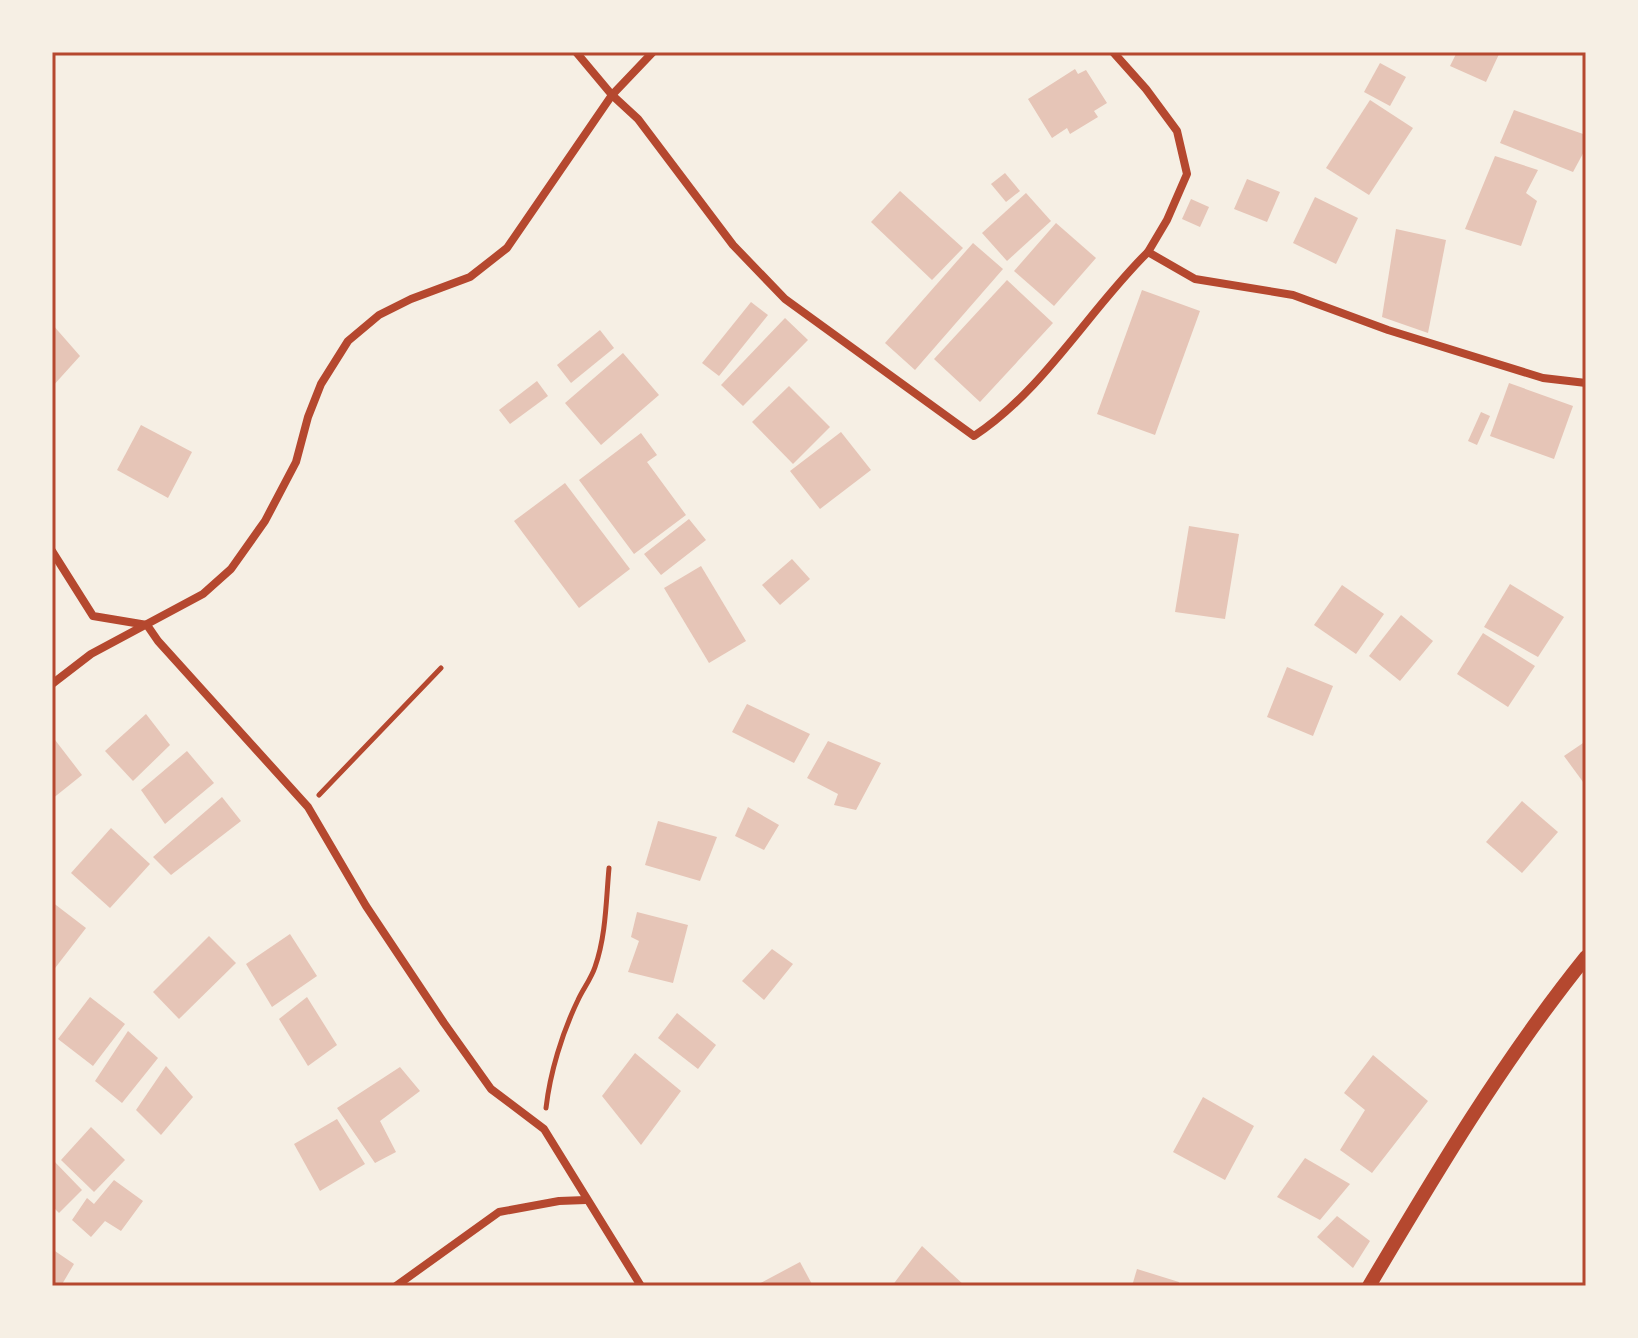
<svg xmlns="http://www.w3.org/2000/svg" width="1638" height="1338" viewBox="0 0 1638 1338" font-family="'Work Sans',sans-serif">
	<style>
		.building { fill: #e6c5b7 }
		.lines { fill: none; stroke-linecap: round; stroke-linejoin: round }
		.path { stroke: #b5482f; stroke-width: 5 }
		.minor { stroke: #b5482f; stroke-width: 8 }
		.tertiary { stroke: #b5482f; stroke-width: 14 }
		.neatline { fill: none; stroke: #b5482f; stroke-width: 3 }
	</style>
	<rect width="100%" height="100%" fill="#f6efe4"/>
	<g class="building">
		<polygon points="1457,52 1500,52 1486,82 1450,66"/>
		<polygon points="1380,63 1406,77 1390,106 1364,92"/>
		<polygon points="1075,69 1078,74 1086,70 1107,103 1094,111 1098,117 1070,134 1067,128 1052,138 1028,99"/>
		<polygon points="1370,100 1413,128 1369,195 1326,168"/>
		<polygon points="1514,110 1586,135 1586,148 1573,172 1500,143"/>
		<polygon points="1495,156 1538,170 1526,193 1537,201 1521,246 1465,229"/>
		<polygon points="1005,173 1020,191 1006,202 991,184"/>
		<polygon points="1247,179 1280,192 1267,222 1234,209"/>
		<polygon points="900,191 963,248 932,280 871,222"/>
		<polygon points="1026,193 1051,221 1007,261 982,233"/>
		<polygon points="1315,197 1358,218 1336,264 1293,243"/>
		<polygon points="1191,199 1209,207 1200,227 1182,219"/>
		<polygon points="1056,223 1096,258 1054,306 1014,271"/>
		<polygon points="1396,229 1446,240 1428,333 1382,317"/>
		<polygon points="973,243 1003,269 915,370 885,343"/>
		<polygon points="1007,280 1053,323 980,402 934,359"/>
		<polygon points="1142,290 1200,311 1155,435 1097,414"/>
		<polygon points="751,302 768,315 719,376 702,363"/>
		<polygon points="785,318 808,340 743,406 721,385"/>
		<polygon points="52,324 80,356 52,387"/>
		<polygon points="600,330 614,348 571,383 557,365"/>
		<polygon points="623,353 659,395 601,445 565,403"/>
		<polygon points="537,381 548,396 510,424 499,410"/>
		<polygon points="1509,383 1573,406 1554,459 1490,436"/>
		<polygon points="789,386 830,427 793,464 752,422"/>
		<polygon points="1481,412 1490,416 1477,445 1468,441"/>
		<polygon points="141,425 192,452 168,498 117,470"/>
		<polygon points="841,432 871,470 820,509 790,471"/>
		<polygon points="641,433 657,455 647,462 686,515 634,554 579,480"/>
		<polygon points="565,483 630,569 579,608 514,521"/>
		<polygon points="689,519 706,540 661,575 644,554"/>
		<polygon points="1189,526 1239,534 1225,619 1175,612"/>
		<polygon points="792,559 810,579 780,605 762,585"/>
		<polygon points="701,566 746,641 709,663 664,588"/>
		<polygon points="1510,584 1564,617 1538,657 1484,627"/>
		<polygon points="1342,585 1384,614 1356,654 1314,625"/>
		<polygon points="1401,615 1433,641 1400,681 1369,656"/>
		<polygon points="1483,633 1535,666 1508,707 1457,674"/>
		<polygon points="1287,667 1333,686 1313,736 1267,717"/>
		<polygon points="747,704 810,734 794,763 732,732"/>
		<polygon points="146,714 170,745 133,781 105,751"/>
		<polygon points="52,736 82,775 52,799"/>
		<polygon points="828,741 881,763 856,810 834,805 838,794 807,778"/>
		<polygon points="1586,741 1586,786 1564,756"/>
		<polygon points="187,751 214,783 165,824 141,790"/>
		<polygon points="222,797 241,821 171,875 153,857"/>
		<polygon points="1522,801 1558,832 1522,873 1486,842"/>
		<polygon points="748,807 779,825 764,850 735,836"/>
		<polygon points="658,821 717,837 700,881 645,865"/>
		<polygon points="111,828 150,864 110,908 71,873"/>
		<polygon points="52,902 86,928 52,972"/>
		<polygon points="637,912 688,925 673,983 628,972 639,941 631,937"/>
		<polygon points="290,934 317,976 272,1007 246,964"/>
		<polygon points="209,936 236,963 179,1019 153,992"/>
		<polygon points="772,949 793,964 764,1000 742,981"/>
		<polygon points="90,997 125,1024 93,1066 58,1039"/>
		<polygon points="307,997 337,1045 308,1066 279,1019"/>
		<polygon points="677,1013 716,1045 698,1069 658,1038"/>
		<polygon points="128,1031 158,1058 122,1103 95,1081"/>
		<polygon points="635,1053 681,1091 641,1145 602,1096"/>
		<polygon points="1373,1055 1428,1101 1372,1173 1340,1150 1365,1110 1344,1093"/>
		<polygon points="166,1066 193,1097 161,1135 136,1110"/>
		<polygon points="400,1067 420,1091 380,1121 396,1152 375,1163 337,1108"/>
		<polygon points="1203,1097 1254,1126 1225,1180 1173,1152"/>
		<polygon points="337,1119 365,1164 320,1191 294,1144"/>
		<polygon points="91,1127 125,1160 94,1192 61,1160"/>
		<polygon points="1305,1158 1350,1184 1320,1220 1277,1197"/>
		<polygon points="52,1159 82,1190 59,1213 52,1206"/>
		<polygon points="114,1180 143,1201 121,1231 105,1221 91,1237 72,1220 87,1198 94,1204"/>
		<polygon points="1337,1216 1370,1241 1353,1268 1317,1237"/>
		<polygon points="922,1246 965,1286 892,1286"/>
		<polygon points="52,1249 74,1264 61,1286 52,1286"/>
		<polygon points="800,1262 813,1286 755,1286"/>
		<polygon points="1137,1269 1179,1282 1178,1286 1132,1286"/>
	</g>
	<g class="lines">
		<g class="path">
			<polyline points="319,795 441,668"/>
			<path d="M546,1108C550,1073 562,1033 578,1000C583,989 591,979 595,967C606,936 606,901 609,868"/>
		</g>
		<g class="minor">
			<path d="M576,52L612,95L638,119L733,245L785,299L974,436C1045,389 1088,311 1148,252L1195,279L1293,295L1388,330L1543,378L1586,383"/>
			<polyline points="1113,52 1146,89 1177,131 1187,174 1167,220 1148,252"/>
			<polyline points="52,551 93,616 147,625 158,641 308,807 366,906 444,1023 491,1089 544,1129 641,1286"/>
			<polyline points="52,684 91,654 203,594 231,569 265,521 296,462 308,417 321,384 348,341 379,315 411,299 470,277 507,248 612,95 653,52"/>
			<polyline points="396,1286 499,1212 559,1201 586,1200"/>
		</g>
		<path class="tertiary" d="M1369,1286C1436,1173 1503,1060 1586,957"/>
	</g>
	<rect width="1638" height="1338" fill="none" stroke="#f6efe4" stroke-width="108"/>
	<rect x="54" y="54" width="1530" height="1230" class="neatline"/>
</svg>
